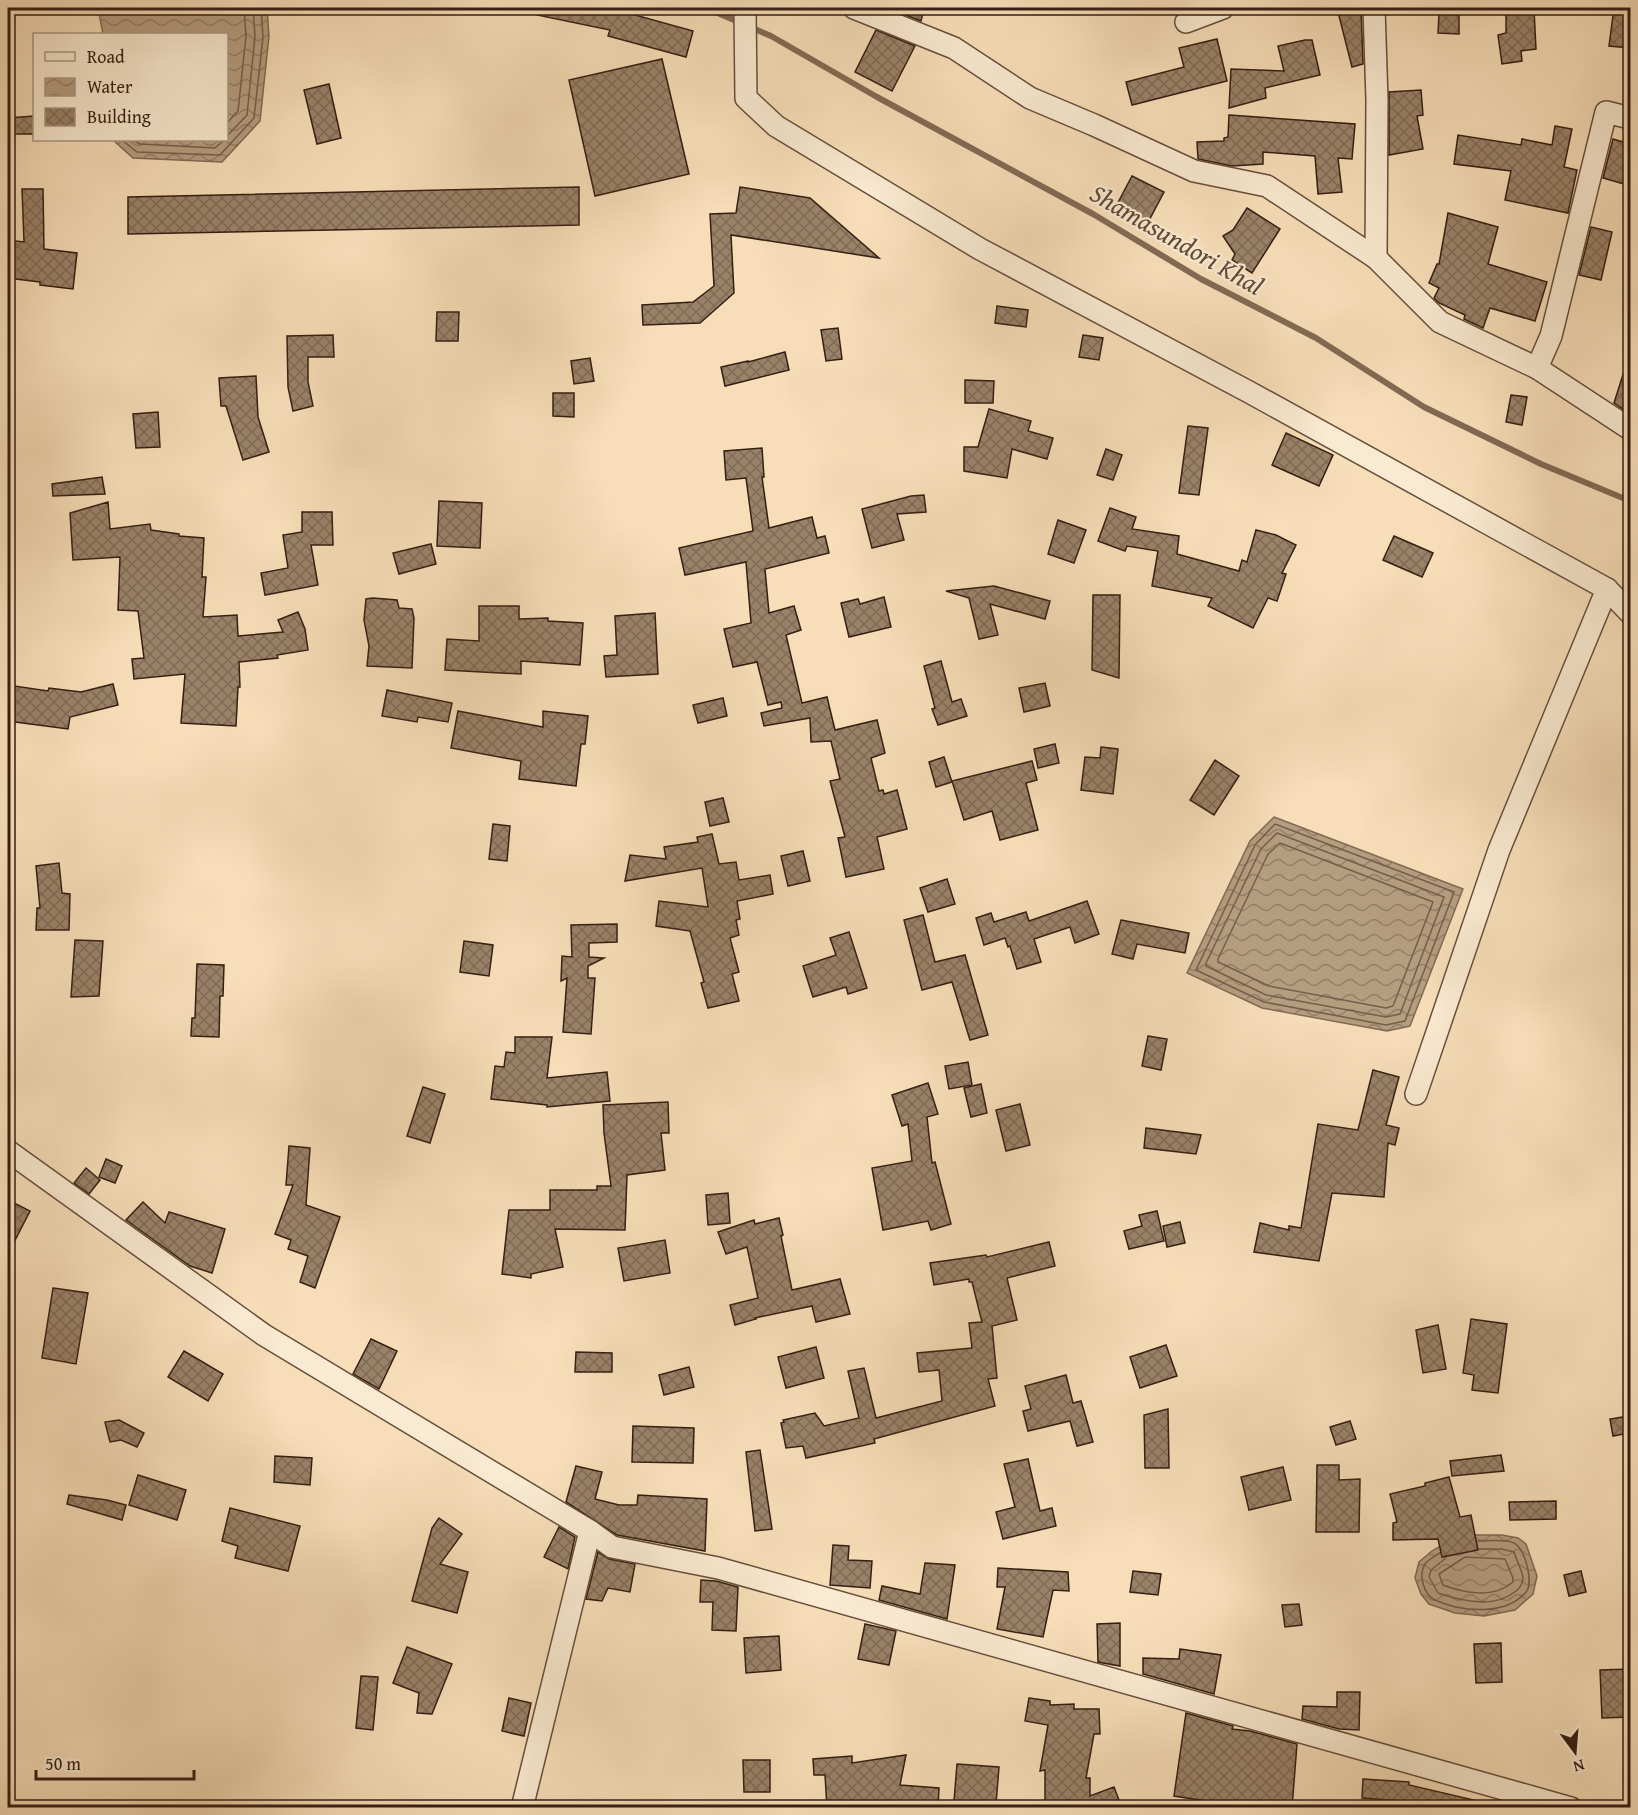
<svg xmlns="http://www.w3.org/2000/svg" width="1638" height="1815" viewBox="0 0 1638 1815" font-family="'Gentium Book Plus',serif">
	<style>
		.water { fill: url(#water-waves); stroke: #826a54; stroke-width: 1.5 }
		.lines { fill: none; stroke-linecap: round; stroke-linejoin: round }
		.shore { stroke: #755e4a; stroke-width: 1.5 }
		.stream { stroke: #826a54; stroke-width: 6 }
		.building { fill: url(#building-cross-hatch); stroke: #351e13; stroke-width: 1.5 }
		.minor-casing { stroke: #664e3c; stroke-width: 24 }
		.minor { stroke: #faead1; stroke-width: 21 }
		.labels { text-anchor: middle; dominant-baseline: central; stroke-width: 4.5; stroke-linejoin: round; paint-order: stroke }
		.water-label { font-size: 26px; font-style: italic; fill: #624a39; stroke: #faead1 }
	</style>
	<defs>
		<pattern id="water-waves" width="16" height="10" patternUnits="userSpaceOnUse" patternTransform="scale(1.5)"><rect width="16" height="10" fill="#b59d80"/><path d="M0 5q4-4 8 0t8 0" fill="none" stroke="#947f68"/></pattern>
		<pattern id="building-cross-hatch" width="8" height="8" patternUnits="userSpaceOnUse" patternTransform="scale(1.5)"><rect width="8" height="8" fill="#9a8269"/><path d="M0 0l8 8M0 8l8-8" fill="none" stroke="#7e6a55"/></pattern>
	</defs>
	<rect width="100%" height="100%" fill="#f7deb8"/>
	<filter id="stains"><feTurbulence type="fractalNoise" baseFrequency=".00333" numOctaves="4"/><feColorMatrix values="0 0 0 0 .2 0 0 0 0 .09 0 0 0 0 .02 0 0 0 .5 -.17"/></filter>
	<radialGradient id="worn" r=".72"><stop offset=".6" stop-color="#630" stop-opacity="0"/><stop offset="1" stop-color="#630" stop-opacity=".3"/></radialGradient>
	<g class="water">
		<polygon points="98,8 267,8 269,36 260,121 222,162 133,158 113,140 226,140 226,34 103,34"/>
		<polygon points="1274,817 1463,889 1410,1026 1387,1031 1262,1008 1187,973 1250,841"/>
		<polygon points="1459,1535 1502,1535 1518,1538 1526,1544 1537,1576 1533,1594 1515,1610 1484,1616 1455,1613 1429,1604 1421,1594 1415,1578 1419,1562 1432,1551"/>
	</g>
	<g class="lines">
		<g class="shore">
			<polyline points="226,124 238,111 246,36 244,8"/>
			<polyline points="226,137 247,115 255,36 253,8"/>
			<polyline points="122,140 137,152 220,155 254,118 263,37 261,8"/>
			<polyline points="133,140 140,144 215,148 224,140"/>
			<polygon points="1275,824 1454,892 1405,1021 1386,1025 1264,1002 1196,970 1255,845"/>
			<polygon points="1277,833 1444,897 1400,1014 1386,1017 1266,995 1206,966 1206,963 1261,849"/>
			<polygon points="1280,843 1433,902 1393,1006 1386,1008 1269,986 1218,962 1218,959 1268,854"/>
			<path d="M1440,1553C1435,1556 1428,1560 1425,1564C1418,1575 1424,1595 1435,1600C1461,1612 1506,1616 1526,1592C1534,1583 1525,1548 1514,1543C1504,1539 1489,1541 1478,1541"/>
			<path d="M1465,1557L1505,1559L1513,1578V1582C1494,1599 1464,1593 1443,1585L1439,1574Z"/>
			<path d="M1446,1558L1431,1570L1429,1577L1438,1593C1461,1601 1495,1609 1516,1591C1520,1588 1522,1585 1523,1579C1523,1571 1516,1560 1514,1552L1502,1549H1479"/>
		</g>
		<g class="stream">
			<polyline points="706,8 741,23"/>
			<polyline points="750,27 771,36 877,97 1093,214 1201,279 1316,338 1424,407 1541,464 1630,501"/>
		</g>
	</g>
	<g class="building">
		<polygon points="537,8 610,8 693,31 686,57 608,36 610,30 537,15"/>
		<polygon points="887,8 924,8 921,21"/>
		<polygon points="1337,8 1361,8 1363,64 1352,67"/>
		<polygon points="1614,8 1630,8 1630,48 1609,46"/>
		<polygon points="1534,10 1536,49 1521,51 1522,61 1502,64 1498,35 1506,33 1506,11"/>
		<polygon points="1439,14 1459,15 1459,34 1438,33"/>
		<polygon points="876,30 915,46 892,91 855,72"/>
		<polygon points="1217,39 1227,81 1132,105 1126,82 1184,67 1179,48"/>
		<polygon points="1305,40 1312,40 1320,75 1265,88 1266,98 1229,108 1231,69 1284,71 1278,46"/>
		<polygon points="662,59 689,174 595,196 569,80"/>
		<polygon points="329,84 341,138 317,144 304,90"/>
		<polygon points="1421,90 1423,115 1417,116 1423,149 1389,155 1389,92"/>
		<polygon points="1229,115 1355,124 1352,159 1338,158 1342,192 1318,194 1315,156 1263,152 1263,164 1232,166 1198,159 1197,142 1224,141 1224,138 1228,137"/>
		<polygon points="34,116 34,134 8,134 8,118"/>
		<polygon points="1555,126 1572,129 1564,167 1577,170 1568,213 1505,200 1511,171 1454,164 1458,135 1521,145 1522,139 1552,145"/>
		<polygon points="1613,139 1630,144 1630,159 1624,184 1603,178"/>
		<polygon points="1132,176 1164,192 1145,228 1113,212"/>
		<polygon points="579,187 579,225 128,234 128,197"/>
		<polygon points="740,187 810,198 879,258 731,235 734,293 700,323 643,325 642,305 693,302 714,286 710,214 736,213"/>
		<polygon points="22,189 43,189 44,249 77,253 73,289 40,285 40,282 8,278 8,240 24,242"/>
		<polygon points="1247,208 1280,229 1252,273 1232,260 1235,254 1223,236 1233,230"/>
		<polygon points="1448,213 1498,227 1488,264 1547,282 1535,321 1490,308 1483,328 1464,319 1465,315 1439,303 1434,298 1439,288 1429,283 1437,264 1439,264"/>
		<polygon points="1591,227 1612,232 1601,280 1579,275"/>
		<polygon points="997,306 1028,310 1026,327 995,323"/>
		<polygon points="437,312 459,312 458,341 436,341"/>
		<polygon points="838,328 842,359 826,361 821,330"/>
		<polygon points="333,335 334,357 308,357 308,382 313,406 293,411 288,387 287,336"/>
		<polygon points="1083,335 1103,338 1099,360 1079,357"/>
		<polygon points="785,352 789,370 725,386 721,367 748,361 748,362"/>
		<polygon points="590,358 594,381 574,384 571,361"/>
		<polygon points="1627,362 1630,362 1630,414 1614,403"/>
		<polygon points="256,376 258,417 269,452 243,460 226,406 221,406 219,378"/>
		<polygon points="965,380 994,381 993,403 965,403"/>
		<polygon points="553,393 574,393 574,417 553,416"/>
		<polygon points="1511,395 1527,397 1522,425 1506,422"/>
		<polygon points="989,409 1031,421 1028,431 1053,438 1047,459 1012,449 1007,478 964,471 964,447 978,447"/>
		<polygon points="158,412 160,447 136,448 133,414"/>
		<polygon points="1188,426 1208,428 1199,495 1179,493"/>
		<polygon points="1286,433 1333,455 1319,486 1272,465"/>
		<polygon points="762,448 764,477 762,477 769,528 812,517 817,538 825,536 829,553 765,569 769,613 794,606 801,630 786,635 802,703 827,697 835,730 877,720 885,753 871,758 879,791 883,790 884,794 897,790 907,829 877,837 884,869 846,877 838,838 845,837 830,781 840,779 831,741 811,742 810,718 764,726 761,713 782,708 781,702 768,705 757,662 733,667 724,629 751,623 746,562 685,575 679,548 753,531 746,478 726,480 724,451"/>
		<polygon points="1106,449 1122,455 1113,480 1097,475"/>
		<polygon points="102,477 105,494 53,496 52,484"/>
		<polygon points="924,495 926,512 897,514 904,540 872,548 862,509 911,496"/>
		<polygon points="439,501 482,503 480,548 437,546"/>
		<polygon points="108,502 110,529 150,524 151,530 179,534 179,536 204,538 202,577 206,577 203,617 237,615 238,636 283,632 278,620 298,612 305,629 308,650 277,655 278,658 239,662 240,687 238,687 236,726 181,723 185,674 134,679 132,659 144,658 138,611 118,610 120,557 73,560 70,513"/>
		<polygon points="1110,508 1136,517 1132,529 1179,536 1177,554 1239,571 1242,560 1247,562 1256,530 1276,535 1296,545 1282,573 1286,574 1277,601 1268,598 1253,628 1208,606 1212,598 1152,586 1158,551 1127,546 1125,551 1098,541"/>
		<polygon points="302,512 332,512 333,545 311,545 318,585 265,595 261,573 288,568 283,535 302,532"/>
		<polygon points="1058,520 1086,530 1074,563 1048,554"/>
		<polygon points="1394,536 1433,553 1422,577 1383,560"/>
		<polygon points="431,544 436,564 399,574 393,553"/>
		<polygon points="994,586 1050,601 1045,619 990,604 998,635 979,639 969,598 946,591"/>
		<polygon points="1093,595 1120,595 1119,678 1092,670"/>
		<polygon points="884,597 891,627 849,637 841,603 858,599 860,604"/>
		<polygon points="373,598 397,600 399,608 412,609 414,618 412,668 367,666 369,646 364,620 366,599"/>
		<polygon points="479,606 519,606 519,619 548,618 548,621 583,623 580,665 521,661 521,674 445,670 447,639 479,641"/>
		<polygon points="655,613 658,674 606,677 604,656 617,655 615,616"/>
		<polygon points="941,661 952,702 961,699 967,716 938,725 932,709 935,708 924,666"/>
		<polygon points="1045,683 1050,706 1024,712 1019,688"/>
		<polygon points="113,684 118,705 70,717 68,729 8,721 8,685 48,691 49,688 81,692"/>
		<polygon points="387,690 452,703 448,722 418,717 417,722 382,716"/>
		<polygon points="723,698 727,716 698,723 693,705"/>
		<polygon points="458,711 543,727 543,711 588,716 585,744 581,744 576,786 519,779 521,761 451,748"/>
		<polygon points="1055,744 1059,763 1038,768 1034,749"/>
		<polygon points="1101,747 1118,749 1113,794 1081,790 1085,757 1100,758"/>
		<polygon points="944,757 952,782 936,787 929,762"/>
		<polygon points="1215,760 1239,776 1214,815 1190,800"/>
		<polygon points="1032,761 1037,780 1026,783 1038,830 1000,840 992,811 964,820 952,781"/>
		<polygon points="723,798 729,822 710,826 705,802"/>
		<polygon points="493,824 510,826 507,861 489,859"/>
		<polygon points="712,834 719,864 736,862 739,880 770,875 773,894 737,901 740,919 736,920 739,935 730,938 739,972 732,974 739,1001 708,1008 701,983 704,982 690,931 656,926 659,901 708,907 702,868 625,881 630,855 666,859 664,847 698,842 697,837"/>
		<polygon points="803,851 810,881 788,886 781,856"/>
		<polygon points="59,863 62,893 70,894 69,930 36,930 37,908 40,908 36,866"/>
		<polygon points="947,879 955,904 928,912 920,888"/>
		<polygon points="1087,901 1099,934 1075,943 1070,927 1034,939 1041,962 1017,969 1010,946 1008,947 1005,938 984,945 976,918 991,913 994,922 1026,912 1029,921"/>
		<polygon points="923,915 935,962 965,955 988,1035 970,1040 952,982 922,990 904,920"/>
		<polygon points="1121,920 1189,933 1185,953 1137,944 1133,959 1112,954"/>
		<polygon points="617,924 617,942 589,943 589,957 604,958 588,966 588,978 595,978 591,1034 563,1032 567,978 561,981 562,956 572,957 571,925"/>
		<polygon points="849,932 867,988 848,994 846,987 813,997 803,966 836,955 830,938"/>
		<polygon points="75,940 103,941 99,996 71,997"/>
		<polygon points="464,941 493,945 489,976 460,972"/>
		<polygon points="197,964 224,965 223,996 220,996 219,1037 191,1036 192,1018 195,1018"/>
		<polygon points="1148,1036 1167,1039 1161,1070 1142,1066"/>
		<polygon points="515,1037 552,1037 547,1078 607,1072 610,1101 547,1107 547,1105 491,1099 495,1066 504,1067 506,1052 515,1053"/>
		<polygon points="968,1062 972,1085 949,1089 945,1066"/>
		<polygon points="1373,1070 1399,1077 1386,1125 1399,1128 1395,1145 1388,1143 1384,1197 1332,1193 1319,1261 1254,1252 1260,1223 1289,1230 1289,1226 1301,1228 1318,1124 1358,1130"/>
		<polygon points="928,1083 938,1114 927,1117 932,1163 935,1162 951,1224 931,1230 928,1221 883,1230 872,1168 912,1161 908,1124 902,1126 892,1095"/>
		<polygon points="981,1084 987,1113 971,1117 964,1088"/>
		<polygon points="423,1087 445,1094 430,1143 407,1136"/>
		<polygon points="668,1102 669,1133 661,1133 665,1170 627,1175 625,1230 555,1229 563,1267 531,1274 531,1278 502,1274 509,1210 550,1210 550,1190 597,1190 597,1186 611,1186 604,1133 603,1105"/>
		<polygon points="1020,1104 1030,1145 1006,1151 996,1110"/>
		<polygon points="1146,1128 1201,1135 1196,1154 1144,1148"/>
		<polygon points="289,1146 310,1148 306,1205 340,1217 315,1288 300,1282 308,1256 288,1249 291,1240 275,1234 293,1185 286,1185"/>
		<polygon points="106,1159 122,1166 115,1183 99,1177"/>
		<polygon points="86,1168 100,1180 89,1194 74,1183"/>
		<polygon points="728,1193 730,1223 708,1225 706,1195"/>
		<polygon points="8,1200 30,1211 8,1254"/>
		<polygon points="143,1202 165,1223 169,1212 225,1229 212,1273 190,1266 126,1220"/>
		<polygon points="1157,1211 1164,1241 1129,1249 1124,1231 1142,1226 1139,1215"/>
		<polygon points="779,1218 783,1235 781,1236 792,1290 840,1279 850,1314 816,1322 812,1306 755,1318 756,1319 735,1325 730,1305 758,1298 747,1247 726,1254 718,1232 754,1220 755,1224"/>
		<polygon points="1180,1222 1185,1243 1167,1247 1163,1226"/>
		<polygon points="665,1240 670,1273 624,1281 618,1248"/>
		<polygon points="1049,1242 1055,1266 1007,1278 1017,1320 992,1326 997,1378 988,1379 995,1406 874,1439 875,1443 806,1458 803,1446 786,1448 781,1423 784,1422 783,1420 815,1413 824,1426 859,1418 848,1371 864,1368 876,1418 942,1401 939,1370 919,1372 917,1353 972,1348 969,1323 982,1322 972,1282 969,1282 969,1279 934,1285 930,1263 986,1255 987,1257"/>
		<polygon points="53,1288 88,1293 76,1364 42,1358"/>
		<polygon points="1471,1319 1507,1324 1498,1393 1472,1390 1474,1375 1463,1373"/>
		<polygon points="1438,1325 1446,1369 1423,1373 1416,1330"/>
		<polygon points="371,1339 397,1351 379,1389 353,1374"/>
		<polygon points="1166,1345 1177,1376 1140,1388 1130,1357"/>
		<polygon points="816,1347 824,1378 786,1388 778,1357"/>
		<polygon points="184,1351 223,1374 208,1401 168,1377"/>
		<polygon points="576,1352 612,1353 612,1372 575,1372"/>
		<polygon points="689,1367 694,1387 664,1395 659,1375"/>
		<polygon points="1066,1375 1073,1403 1081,1401 1093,1442 1077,1446 1070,1421 1028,1431 1023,1411 1031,1409 1025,1386"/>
		<polygon points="1168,1409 1169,1468 1145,1468 1144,1415"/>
		<polygon points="1629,1416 1629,1433 1613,1436 1610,1419"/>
		<polygon points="119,1420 144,1433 137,1447 121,1440 110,1442 105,1422"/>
		<polygon points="1350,1421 1356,1439 1336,1445 1330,1427"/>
		<polygon points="633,1426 694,1428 693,1463 632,1462"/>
		<polygon points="760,1450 772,1529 755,1531 746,1452"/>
		<polygon points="1501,1455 1504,1471 1452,1476 1450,1461"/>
		<polygon points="275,1456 312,1458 310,1485 274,1482"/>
		<polygon points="1028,1459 1040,1511 1052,1508 1056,1526 1003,1539 996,1512 1015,1507 1004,1464"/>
		<polygon points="1317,1465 1339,1465 1339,1480 1360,1479 1359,1532 1316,1532"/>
		<polygon points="576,1466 602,1472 595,1499 619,1505 637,1505 638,1495 707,1499 705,1551 617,1535 566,1502"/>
		<polygon points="1283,1467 1291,1500 1249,1510 1241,1477"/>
		<polygon points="138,1475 186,1490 177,1520 129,1505"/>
		<polygon points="1449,1477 1460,1517 1471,1515 1478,1550 1442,1557 1438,1539 1393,1540 1393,1523 1397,1522 1390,1494 1425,1486 1425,1483"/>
		<polygon points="69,1495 107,1500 126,1505 122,1520 67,1504"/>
		<polygon points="1556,1501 1556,1519 1510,1520 1509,1502"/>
		<polygon points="230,1508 300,1526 288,1571 235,1558 238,1546 222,1541"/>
		<polygon points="439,1518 462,1534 440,1564 468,1572 457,1613 412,1601 432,1528"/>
		<polygon points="559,1527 575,1537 568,1569 544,1557"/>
		<polygon points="833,1545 849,1546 848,1560 872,1561 870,1588 830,1585"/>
		<polygon points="598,1552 609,1559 635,1564 630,1592 608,1588 602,1601 586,1599"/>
		<polygon points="925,1563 955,1565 947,1619 879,1600 882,1586 920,1594"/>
		<polygon points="998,1568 1068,1572 1069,1591 1053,1590 1043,1637 997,1629 1005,1587 997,1587"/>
		<polygon points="1133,1571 1161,1574 1158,1595 1130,1592"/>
		<polygon points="1581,1571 1586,1592 1569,1596 1564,1575"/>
		<polygon points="701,1580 716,1581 738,1587 736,1631 712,1630 713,1602 700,1602"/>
		<polygon points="1299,1604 1302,1625 1285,1627 1282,1605"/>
		<polygon points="1120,1623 1120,1666 1098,1662 1097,1624"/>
		<polygon points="865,1624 896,1631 889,1665 858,1659"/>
		<polygon points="779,1636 781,1670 746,1673 744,1638"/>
		<polygon points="1501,1643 1502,1682 1476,1683 1474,1644"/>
		<polygon points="407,1647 452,1664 432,1714 417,1713 419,1693 393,1683"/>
		<polygon points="1180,1649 1221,1655 1214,1694 1143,1674 1143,1658 1179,1659"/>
		<polygon points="1630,1669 1630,1717 1602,1718 1600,1670"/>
		<polygon points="361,1676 378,1677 373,1730 356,1728"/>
		<polygon points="1337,1692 1360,1692 1359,1730 1339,1729 1302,1719 1303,1706 1337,1707"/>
		<polygon points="509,1698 531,1703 524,1736 502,1731"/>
		<polygon points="1029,1698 1050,1701 1050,1705 1074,1704 1074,1709 1099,1709 1100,1734 1094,1734 1086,1778 1090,1778 1090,1796 1114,1787 1122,1808 1045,1808 1045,1770 1040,1771 1048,1725 1025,1721"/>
		<polygon points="1186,1713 1233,1726 1232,1729 1250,1731 1297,1744 1292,1808 1252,1808 1174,1796"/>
		<polygon points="906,1755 900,1785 939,1788 938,1808 827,1808 825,1775 814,1775 813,1759 852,1756 852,1763"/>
		<polygon points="743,1760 770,1760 770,1792 744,1792"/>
		<polygon points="957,1764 999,1767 996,1804 954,1801"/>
		<polygon points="1363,1779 1409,1782 1409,1785 1478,1801 1477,1808 1427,1808 1428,1803 1362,1798"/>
	</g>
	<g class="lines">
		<defs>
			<g id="minor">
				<polyline points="745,8 746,98 776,126 980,249 1249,392 1607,589 1630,613"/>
				<polyline points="854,8 954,48 1030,98 1094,125 1194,171 1267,186 1376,258 1440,322 1537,368 1630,429"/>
				<polyline points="1374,8 1377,100 1376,258"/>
				<polyline points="1186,22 1223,8"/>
				<polyline points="1537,368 1551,336 1606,112 1630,118"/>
				<polyline points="1416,1094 1499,850 1607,589"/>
				<polyline points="8,1151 264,1335 590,1531 612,1547 718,1568 1571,1808"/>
				<polyline points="522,1808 590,1531"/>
			</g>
		</defs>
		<use href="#minor" class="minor-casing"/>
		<use href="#minor" class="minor"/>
	</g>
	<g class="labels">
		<g class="water-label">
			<text transform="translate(1177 239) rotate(30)">Shamasundori Khal</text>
		</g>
	</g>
	<rect width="1638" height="1815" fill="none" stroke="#f7deb8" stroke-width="30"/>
	<rect x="9" y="9" width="1620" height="1797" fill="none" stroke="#351e13" stroke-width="3"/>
	<rect x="15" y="15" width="1608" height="1785" fill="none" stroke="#351e13" stroke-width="1.5"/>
	<rect x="33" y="33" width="195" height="108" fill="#faead1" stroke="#ab9885" stroke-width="1.5"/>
	<rect x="45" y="52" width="30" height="9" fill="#faead1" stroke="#ab9885" stroke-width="1.5"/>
	<text x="87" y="63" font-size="18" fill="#351e13">Road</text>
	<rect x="45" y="78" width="30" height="18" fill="url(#water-waves)" stroke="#ab9885" stroke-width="1.5"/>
	<text x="87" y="93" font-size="18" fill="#351e13">Water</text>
	<rect x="45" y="108" width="30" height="18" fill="url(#building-cross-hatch)" stroke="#ab9885" stroke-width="1.5"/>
	<text x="87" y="123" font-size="18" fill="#351e13">Building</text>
	<g transform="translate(1575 1752) rotate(164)" stroke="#faead1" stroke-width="4.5" paint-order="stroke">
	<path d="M0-4.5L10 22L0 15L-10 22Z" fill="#351e13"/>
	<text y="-9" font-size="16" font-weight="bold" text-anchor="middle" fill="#351e13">N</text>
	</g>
	<path d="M36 1770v9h158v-9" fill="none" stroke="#351e13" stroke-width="3"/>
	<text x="45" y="1770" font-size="18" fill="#351e13" stroke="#faead1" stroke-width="4.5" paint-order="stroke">50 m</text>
	<rect width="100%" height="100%" filter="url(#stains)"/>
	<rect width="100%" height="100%" fill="url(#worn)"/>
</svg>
